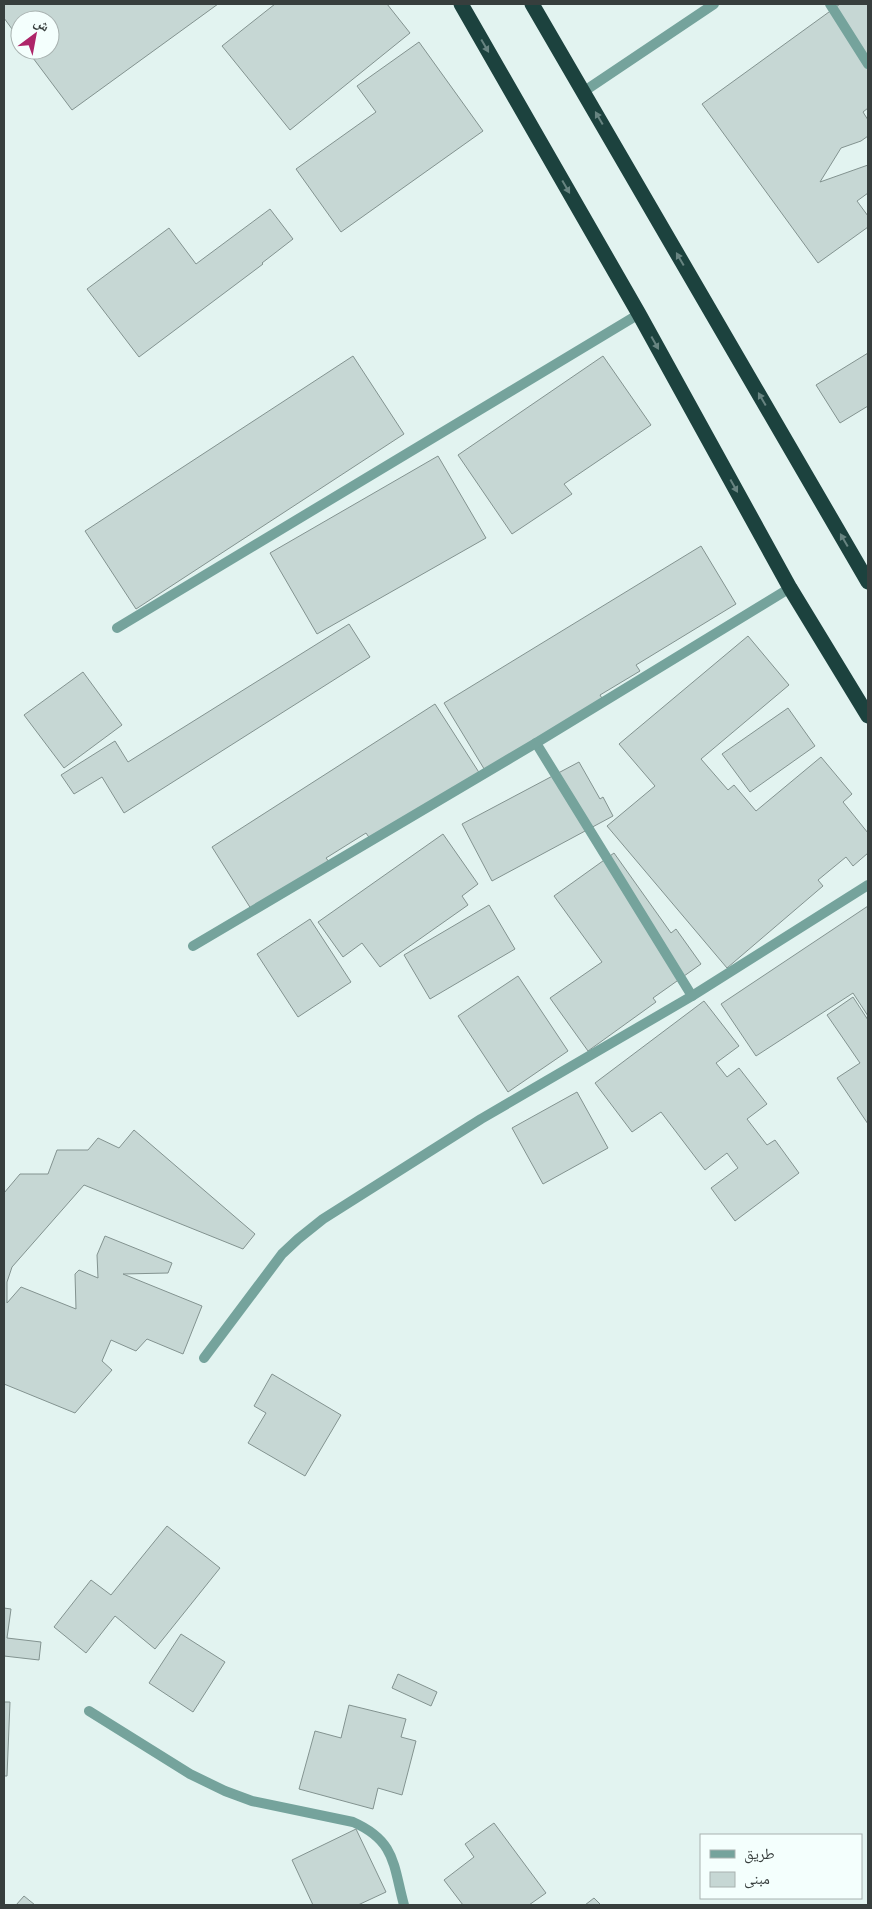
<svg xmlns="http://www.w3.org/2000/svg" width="872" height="1909" viewBox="0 0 872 1909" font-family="Commissioner,'Noto Naskh Arabic',sans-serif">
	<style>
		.building { fill: #c6d7d4; stroke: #839390 }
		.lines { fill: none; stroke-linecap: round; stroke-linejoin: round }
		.street { stroke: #75a39c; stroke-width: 10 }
		.highway { stroke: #1c423e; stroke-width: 15 }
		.oneway { fill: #688481 }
	</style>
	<rect width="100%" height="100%" fill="#e2f3f0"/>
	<g class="building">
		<polygon points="4,4 218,4 72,110 27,50 50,50 50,20 20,20 20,40 4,18"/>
		<polygon points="275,4 387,4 410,33 290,130 222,46"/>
		<polygon points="840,4 868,4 868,108 863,112 868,120 868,136 861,141 841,148 820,182 868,165 868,193 857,201 868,216 868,227 818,263 702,104"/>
		<polygon points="419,42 483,131 341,232 296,169 376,112 357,86"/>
		<polygon points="270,209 293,239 262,263 263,264 139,357 87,289 169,228 196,264"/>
		<polygon points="868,353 868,406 840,423 816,385"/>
		<polygon points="353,356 404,434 136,609 85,531"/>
		<polygon points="603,356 651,425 564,484 572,494 512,534 458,455"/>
		<polygon points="438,456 486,538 317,634 270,553"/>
		<polygon points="701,546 736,604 636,665 640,671 600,695 603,700 486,772 444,703"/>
		<polygon points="349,624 370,657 124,813 102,777 74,794 61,775 115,741 128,762"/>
		<polygon points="748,636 789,685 701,759 728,790 734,785 756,811 821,757 852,794 843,802 868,833 868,853 853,866 846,857 818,880 823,886 727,968 607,826 655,786 619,744"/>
		<polygon points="83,672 122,725 64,768 24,715"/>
		<polygon points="435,704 480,774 373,843 366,833 326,858 330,863 253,912 212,847"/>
		<polygon points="788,708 815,746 750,792 722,754"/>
		<polygon points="579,762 600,799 603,797 613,816 492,881 462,824"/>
		<polygon points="443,834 478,884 462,896 468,905 380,967 362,943 343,957 318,922"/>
		<polygon points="614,853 671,933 676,929 701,964 653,998 656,1002 588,1051 550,998 602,962 554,896"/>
		<polygon points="489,905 515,949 430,999 404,955"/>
		<polygon points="868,906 868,1016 853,993 756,1056 721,1004"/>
		<polygon points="310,919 351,982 298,1017 257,954"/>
		<polygon points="518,976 568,1051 508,1092 458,1016"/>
		<polygon points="853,997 868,1020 868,1124 837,1078 860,1063 827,1015"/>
		<polygon points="704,1001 739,1046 716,1063 727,1077 739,1068 767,1104 747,1119 767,1145 775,1140 799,1173 735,1221 711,1188 738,1168 727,1153 705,1170 661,1112 632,1132 595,1083"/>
		<polygon points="577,1092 608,1148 543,1184 512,1128"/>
		<polygon points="134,1130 255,1234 243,1249 84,1185 12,1267 7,1282 7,1303 21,1287 76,1309 75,1274 79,1270 98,1278 97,1255 105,1236 172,1263 168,1273 123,1274 202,1306 183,1354 147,1339 136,1351 111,1340 102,1361 112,1370 75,1413 4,1384 4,1193 20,1174 48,1174 57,1150 88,1150 98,1138 119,1148"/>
		<polygon points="272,1374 341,1415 305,1476 248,1443 266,1413 254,1406"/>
		<polygon points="167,1526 220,1568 155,1649 115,1616 86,1653 54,1627 91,1580 111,1595"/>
		<polygon points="4,1608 11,1609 7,1638 41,1642 39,1660 4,1656"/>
		<polygon points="181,1634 225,1662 193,1712 149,1683"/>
		<polygon points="398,1674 437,1692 431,1706 392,1688"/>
		<polygon points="4,1702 10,1702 7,1776 4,1776"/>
		<polygon points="349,1705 406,1719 401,1737 416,1741 402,1795 378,1788 373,1809 299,1789 315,1731 341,1738"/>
		<polygon points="494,1823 546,1893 529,1905 463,1905 444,1880 474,1857 465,1844"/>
		<polygon points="356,1829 386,1892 358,1905 313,1905 292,1860"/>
		<polygon points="24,1896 35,1905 16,1905"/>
		<polygon points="594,1898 601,1905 585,1905"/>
	</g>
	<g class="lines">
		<g class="street">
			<polyline points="830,4 868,64"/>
			<polyline points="583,92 714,4"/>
			<polyline points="117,628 639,314"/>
			<polyline points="536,743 692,996"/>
			<polyline points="193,946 536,743 790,588"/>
			<polyline points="204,1358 282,1254 298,1239 323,1219 481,1119 692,996 868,885"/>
			<path d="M89,1711L190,1774L225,1791L252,1801L353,1822C396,1841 393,1865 404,1905"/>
		</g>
		<g class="highway">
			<polyline points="461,4 639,314 790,588 868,716"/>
			<polyline points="532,4 868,582"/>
		</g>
	</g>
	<defs><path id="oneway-solid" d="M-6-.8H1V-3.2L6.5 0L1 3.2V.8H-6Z" transform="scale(1.25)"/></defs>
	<g class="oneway">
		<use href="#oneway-solid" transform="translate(485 46) rotate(60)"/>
		<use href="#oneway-solid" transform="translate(599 118) rotate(-120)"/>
		<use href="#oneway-solid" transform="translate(566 187) rotate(60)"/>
		<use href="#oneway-solid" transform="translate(680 259) rotate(-120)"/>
		<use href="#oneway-solid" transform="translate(655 343) rotate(61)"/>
		<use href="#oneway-solid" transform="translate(762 399) rotate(-120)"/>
		<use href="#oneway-solid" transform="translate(734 486) rotate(61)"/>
		<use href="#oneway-solid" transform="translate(844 540) rotate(-120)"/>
	</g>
	<rect width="872" height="1909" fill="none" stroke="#373e3d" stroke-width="10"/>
	<rect x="700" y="1834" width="162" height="65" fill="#f4fffd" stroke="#a8b2b0"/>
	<rect x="710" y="1850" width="25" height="8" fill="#75a39c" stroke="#a8b2b0"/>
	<text x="744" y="1859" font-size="15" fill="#373e3d">طريق</text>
	<rect x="710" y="1872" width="25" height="15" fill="#c6d7d4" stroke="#a8b2b0"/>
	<text x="744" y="1884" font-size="15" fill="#373e3d">مبنى</text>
	<g transform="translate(35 35) rotate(32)"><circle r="24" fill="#f4fffd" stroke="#a8b2b0"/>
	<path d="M0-4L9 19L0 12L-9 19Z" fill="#ad2569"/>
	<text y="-8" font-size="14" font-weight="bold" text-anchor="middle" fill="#373e3d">ش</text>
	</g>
</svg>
